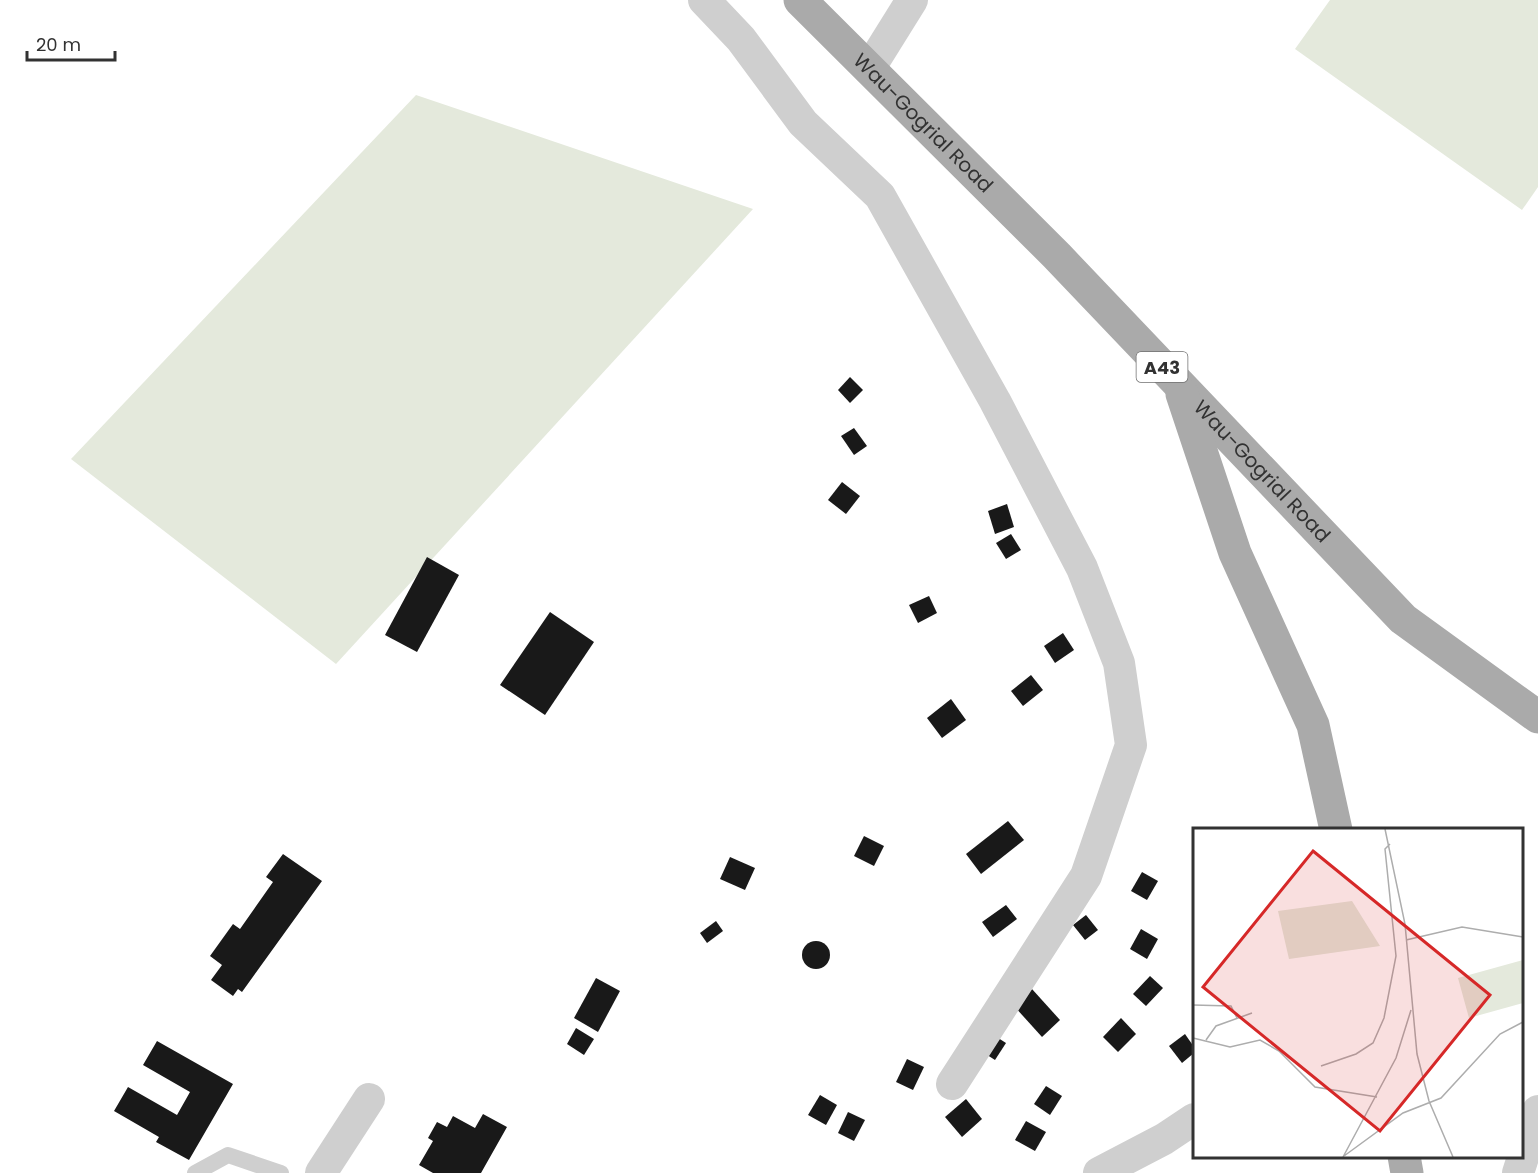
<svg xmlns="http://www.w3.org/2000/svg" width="1538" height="1173" viewBox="0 0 1538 1173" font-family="Poppins,sans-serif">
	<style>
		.green { fill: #e4e9dc }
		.building { fill: #191919 }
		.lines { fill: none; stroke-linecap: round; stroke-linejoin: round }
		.lane { stroke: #cfcfcf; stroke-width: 16 }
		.street { stroke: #cfcfcf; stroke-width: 32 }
		.primary { stroke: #aaa; stroke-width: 33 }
		.labels { text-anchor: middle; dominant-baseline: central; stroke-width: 6; stroke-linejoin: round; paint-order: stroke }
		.shield { fill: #fff; stroke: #707070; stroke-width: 1.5 }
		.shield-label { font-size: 18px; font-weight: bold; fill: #323232 }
		.street-label { font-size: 20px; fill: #323232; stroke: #fff }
		.inset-road { fill: none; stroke: #adadad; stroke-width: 1.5 }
		.view { fill: #d62828; fill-opacity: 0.15; stroke: #d62828; stroke-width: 3 }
		.inset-edge { fill: none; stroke: #323232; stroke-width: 3 }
	</style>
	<rect width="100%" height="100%" fill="#fff"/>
	<g class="green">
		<polygon points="1330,0 1538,0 1538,187 1522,210 1295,49"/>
		<polygon points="416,95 753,209 336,664 71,459"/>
	</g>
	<g class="building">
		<polygon points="850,377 863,390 850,403 838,390"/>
		<polygon points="854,428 867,446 854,455 841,436"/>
		<polygon points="842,482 860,496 846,514 828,500"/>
		<polygon points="1007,504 1014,527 995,534 988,511"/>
		<polygon points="1011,534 1021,550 1006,559 996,543"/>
		<polygon points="427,557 459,575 417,652 385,635"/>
		<polygon points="929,596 937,613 918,623 909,605"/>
		<polygon points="550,612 594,642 545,715 500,685"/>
		<polygon points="1063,633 1074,650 1055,663 1044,646"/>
		<polygon points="1031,675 1043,690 1023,706 1011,691"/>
		<polygon points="951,699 966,720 942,738 927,718"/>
		<polygon points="1008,821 1024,840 981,874 966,854"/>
		<polygon points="864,836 884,846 874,866 854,856"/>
		<polygon points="283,854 322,881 242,992 238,989 233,996 211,980 222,965 210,956 233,924 240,929 273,882 266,877"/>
		<polygon points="730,857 755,868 745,890 720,879"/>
		<polygon points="1142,872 1158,881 1147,900 1131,891"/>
		<polygon points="1006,905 1017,919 993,937 982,922"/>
		<polygon points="1086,915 1098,930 1085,940 1073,925"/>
		<polygon points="716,921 723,931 707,943 700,933"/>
		<polygon points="1141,929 1158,939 1147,959 1130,949"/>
		<circle cx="816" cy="955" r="14"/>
		<polygon points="1150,976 1163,988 1146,1006 1133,994"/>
		<polygon points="596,978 620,991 598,1032 574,1018"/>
		<polygon points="1032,989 1060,1020 1042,1037 1014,1006"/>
		<polygon points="1121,1018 1136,1034 1118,1052 1103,1037"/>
		<polygon points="576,1028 594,1039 584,1055 567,1044"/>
		<polygon points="992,1034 1006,1043 995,1060 981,1051"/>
		<polygon points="1185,1034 1194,1047 1194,1053 1182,1063 1169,1046"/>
		<polygon points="157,1041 233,1084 189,1160 156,1142 159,1137 114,1111 128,1087 177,1115 190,1092 143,1065"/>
		<polygon points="907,1059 924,1067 913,1090 896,1082"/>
		<polygon points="1046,1086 1062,1096 1050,1115 1034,1104"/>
		<polygon points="820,1095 837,1105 826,1125 808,1115"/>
		<polygon points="966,1099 982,1119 962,1137 945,1117"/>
		<polygon points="848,1112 865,1120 854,1141 838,1133"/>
		<polygon points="483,1114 507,1127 481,1173 433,1173 419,1165 433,1141 428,1138 437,1122 447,1127 453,1116 475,1128"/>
		<polygon points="1026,1121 1046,1132 1035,1151 1015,1140"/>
	</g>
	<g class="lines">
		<polyline class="lane" points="195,1173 228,1155 281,1173"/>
		<g class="street">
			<polyline points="704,0 741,39 803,123 880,196 995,401 1082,568 1119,663 1131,745 1086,876 952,1084"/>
			<polyline points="869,69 912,0"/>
			<polyline points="321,1173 369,1099"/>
			<polyline points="1099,1173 1164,1139 1194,1119"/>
			<polyline points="1518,1173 1538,1111"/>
		</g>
		<g class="primary">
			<path id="s1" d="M800,0L1057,256L1403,619L1538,717"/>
			<polyline points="1182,394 1235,553 1313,725 1336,830"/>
			<polyline points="1404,1156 1407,1173"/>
		</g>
	</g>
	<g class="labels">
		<rect class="shield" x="1136.5" y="352" width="51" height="30" rx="4.5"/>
		<g class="shield-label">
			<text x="1162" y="367">A43</text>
		</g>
		<g class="street-label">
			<text stroke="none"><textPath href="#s1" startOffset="174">Wau-Gogrial Road</textPath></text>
			<text stroke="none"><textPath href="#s1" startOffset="660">Wau-Gogrial Road</textPath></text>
		</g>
	</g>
	<g transform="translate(1193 828)">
		<rect width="330" height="330" fill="#fff"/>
		<path d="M159,73L187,118L96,131L85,83ZM330,132V175L276,190L265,150Z" fill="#e4e9dc"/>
		<path class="inset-road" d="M192,1L212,96L224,226L236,273L260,329M213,112L269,99L330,109M0,177L38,178L44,190M0,210L37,219L67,212L86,223L122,259L184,269M13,212L23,198L59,185M128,238L163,226L180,215L191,190L203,128L192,21L197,16M151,328L210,285L248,270L307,206L330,194M150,329L203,230L218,182"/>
		<path class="view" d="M120,23L297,167L187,303L10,159Z"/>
		<rect width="330" height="330" class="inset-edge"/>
	</g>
	<path d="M27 51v9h88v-9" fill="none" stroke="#323232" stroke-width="3"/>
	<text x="36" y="51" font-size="18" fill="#323232" stroke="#ffffff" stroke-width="4.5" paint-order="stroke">20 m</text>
</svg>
